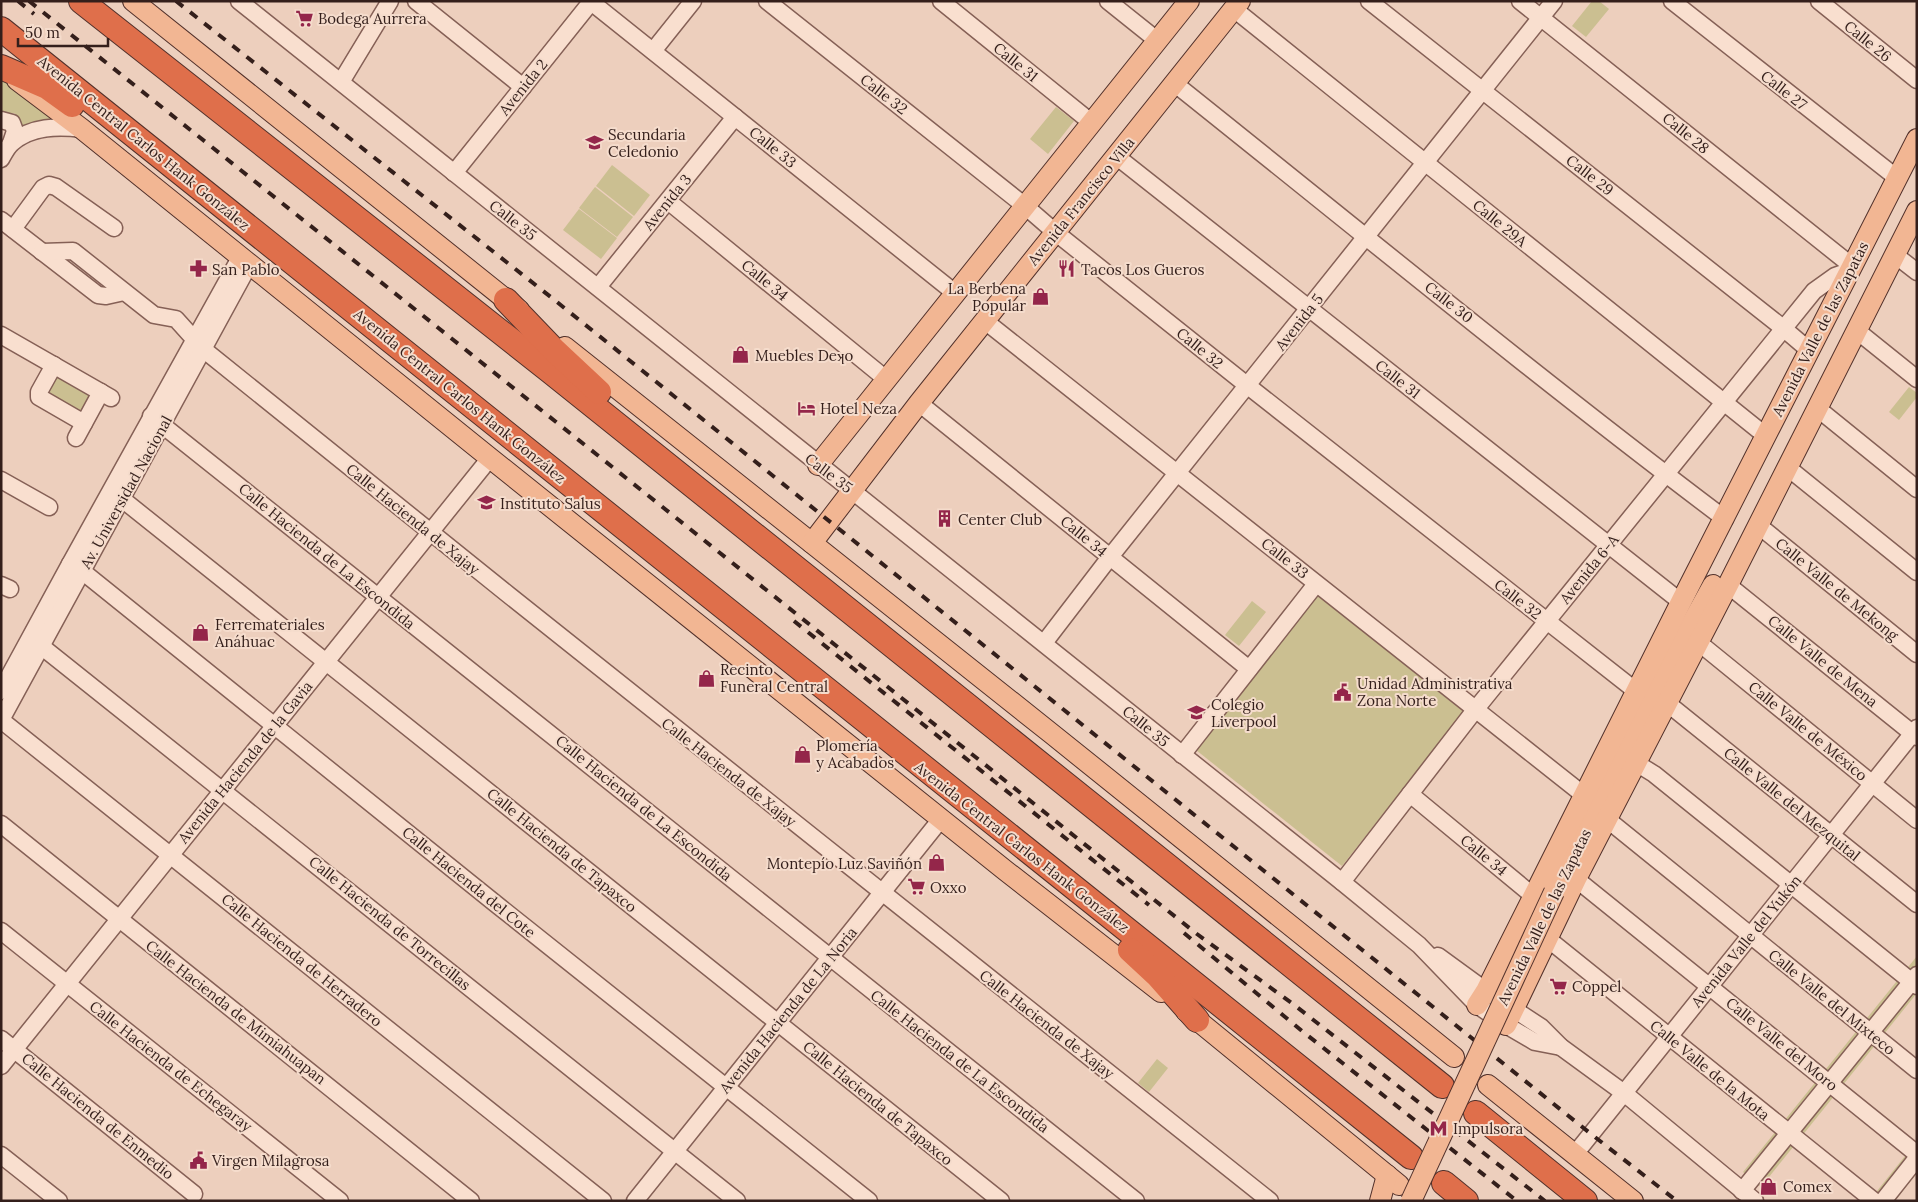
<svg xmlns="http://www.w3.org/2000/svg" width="1918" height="1202" viewBox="0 0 1918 1202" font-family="Lora,serif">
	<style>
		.green { fill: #cbbf91 }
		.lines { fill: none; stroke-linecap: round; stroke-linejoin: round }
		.minor-casing { stroke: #856056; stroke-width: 19 }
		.major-casing { stroke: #52312b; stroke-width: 22 }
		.highway-casing { stroke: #52312b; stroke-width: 26 }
		.minor { stroke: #f9dfcf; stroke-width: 16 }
		.major { stroke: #f2b693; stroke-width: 20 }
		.highway { stroke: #df6f4b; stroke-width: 24 }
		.rail { stroke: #341f1b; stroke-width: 4; stroke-dasharray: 9 9; stroke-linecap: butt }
		.major-bridge-casing { stroke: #52312b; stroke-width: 22; stroke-linecap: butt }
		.major-bridge { stroke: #f2b693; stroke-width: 20 }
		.labels { text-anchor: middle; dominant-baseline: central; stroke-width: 4; stroke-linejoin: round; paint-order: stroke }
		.poi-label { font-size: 15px; fill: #341f1b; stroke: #f5dccc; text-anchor: start }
		.street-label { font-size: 15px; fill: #341f1b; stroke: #f5dccc }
	</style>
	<rect width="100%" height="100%" fill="#edcfbd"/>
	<g class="green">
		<polygon points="1592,1 1599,1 1609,9 1586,37 1572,26"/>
		<path d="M1,79L54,121L33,123L21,135C23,124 22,120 14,113L8,114L1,112Z"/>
		<polygon points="1056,107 1074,121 1048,154 1030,139"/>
		<polygon points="612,165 650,195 634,216 596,186"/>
		<polygon points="595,187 633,217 617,237 579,208"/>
		<polygon points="579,209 617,238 601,259 563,230"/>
		<polygon points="55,372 96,392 81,416 43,394"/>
		<polygon points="1909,387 1917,393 1917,397 1899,420 1889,412"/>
		<polygon points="1318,596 1464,712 1342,866 1196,750"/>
		<polygon points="1252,601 1266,612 1239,646 1225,635"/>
		<polygon points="1917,956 1917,993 1761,1187 1743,1172"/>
		<polygon points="1157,1059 1168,1068 1149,1092 1138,1083"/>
		<polygon points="1917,1141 1917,1173 1895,1201 1869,1201"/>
	</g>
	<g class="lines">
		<defs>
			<g id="minor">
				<polyline points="239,1 1342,882 1419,945 1477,1005 1506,1025 1535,1042 1561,1047"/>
				<polyline points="416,1 523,87"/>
				<polyline points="590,1 955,293"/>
				<polyline points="767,1 1025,206 1055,232 1248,386 1636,691"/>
				<polyline points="941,1 1092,123"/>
				<polyline points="1108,1 1158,41"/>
				<polyline points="1369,1 1783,328 1810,351"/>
				<polyline points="1520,1 1852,266"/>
				<polyline points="1672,1 1897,178"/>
				<polyline points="1819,1 1917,80"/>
				<polyline points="1234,9 1766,436"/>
				<polyline points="653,51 693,1"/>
				<polyline points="341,82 390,1"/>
				<path d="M1174,83C1357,229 1538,378 1725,519"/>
				<polyline points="1,120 12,123 15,131 11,143"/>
				<polyline points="1116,156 1681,602"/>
				<path d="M1,159C4,154 7,147 12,143C31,126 58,126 82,129"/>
				<polyline points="454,173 591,2"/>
				<polyline points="668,201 886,379"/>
				<polyline points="1,220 98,295 106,296 124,292"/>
				<polyline points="13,229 43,188 49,185 56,187 114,228"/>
				<path d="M42,252L73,251L154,315L176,319L203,349C557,635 913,918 1270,1201"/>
				<polyline points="1895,255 1917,272"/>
				<polyline points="598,287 735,117"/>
				<polyline points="985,321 1585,796"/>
				<polyline points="1856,330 1917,379"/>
				<polyline points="1,335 111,398"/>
				<polyline points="54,365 39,392 39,397 84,423"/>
				<polyline points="919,403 1249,669"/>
				<polyline points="1817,408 1917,489"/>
				<polyline points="151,416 1136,1201"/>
				<polyline points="76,438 101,392"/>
				<polyline points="1787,467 1917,572"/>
				<polyline points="1,480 49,507"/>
				<polyline points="122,499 1001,1201"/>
				<polyline points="1758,525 1917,654"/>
				<polyline points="70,564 82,571 496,904 869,1201"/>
				<polyline points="1,585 10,589"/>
				<polyline points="1728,585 1917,737"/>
				<polyline points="1698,642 1917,820"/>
				<polyline points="1044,643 1110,557 1554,1"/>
				<polyline points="41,646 737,1201"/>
				<polyline points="1,691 70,564 241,256"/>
				<polyline points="1667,703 1917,904"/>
				<polyline points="1,720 603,1201"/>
				<polyline points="1,720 250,263"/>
				<polyline points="1182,755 1316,584"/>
				<polyline points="1636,763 1654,774 1917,986"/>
				<polyline points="1410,794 1543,904"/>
				<polyline points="1608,820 1917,1070"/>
				<polyline points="1,824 471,1201"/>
				<polyline points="1576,879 1917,1154"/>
				<polyline points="1342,882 1475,710 1814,291 1835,276 1849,271"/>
				<polyline points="1,931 340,1201"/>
				<polyline points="1538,931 1874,1201"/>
				<polyline points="1438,956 1486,991 1541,1027 1561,1047 1624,1093 1755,1201"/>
				<polyline points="1,1039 194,1194"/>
				<polyline points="1,1066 490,458"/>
				<polyline points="1575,1154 1917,728"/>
				<polyline points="1,1155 59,1201"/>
				<polyline points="1742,1191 1917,975"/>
				<polyline points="635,1201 941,819"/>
				<polyline points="1883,1201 1917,1158"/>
			</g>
			<g id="major">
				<polyline points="133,1 519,310"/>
				<polyline points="17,80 82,129 490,458 1006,871 1161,992"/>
				<polyline points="565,347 1052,734 1454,1057"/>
				<polyline points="818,465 1189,1"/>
				<polyline points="812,543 919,403 1240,1"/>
				<polyline points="1554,892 1684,637 1713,585"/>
				<polyline points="1477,1005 1486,991 1681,602 1917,139"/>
				<polyline points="1186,1011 1399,1185"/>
				<polyline points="1506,1025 1576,879 1728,585 1917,211"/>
				<polyline points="1488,1085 1633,1201"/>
				<polyline points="1380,1201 1387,1175"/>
			</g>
			<g id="highway">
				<polyline points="81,1 550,371 1442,1086"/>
				<polyline points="1,29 1411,1157"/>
				<polyline points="1,67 47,87 72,105"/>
				<polyline points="506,300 553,349 599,392"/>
				<polyline points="1130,950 1158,976 1197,1020"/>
				<polyline points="1476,1113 1585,1201"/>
				<polyline points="1444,1183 1466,1201"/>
			</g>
		</defs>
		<use href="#minor" class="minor-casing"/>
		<use href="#major" class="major-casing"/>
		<use href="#highway" class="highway-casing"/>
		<use href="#minor" class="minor"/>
		<use href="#major" class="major"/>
		<use href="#highway" class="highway"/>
		<g class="rail">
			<polyline points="18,1 34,14"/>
			<polyline points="29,1 1197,934 1293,1004 1545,1201"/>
			<polyline points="176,1 552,298 1591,1134 1677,1201"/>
			<polyline points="794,621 1149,905"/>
			<polyline points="1184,933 1302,1031 1517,1201"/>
		</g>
		<defs>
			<polyline id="major-bridge" points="1411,1201 1554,892"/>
		</defs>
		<use href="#major-bridge" class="major-bridge-casing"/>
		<use href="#major-bridge" class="major-bridge"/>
	</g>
	<defs>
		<symbol id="supermarket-bare" viewBox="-9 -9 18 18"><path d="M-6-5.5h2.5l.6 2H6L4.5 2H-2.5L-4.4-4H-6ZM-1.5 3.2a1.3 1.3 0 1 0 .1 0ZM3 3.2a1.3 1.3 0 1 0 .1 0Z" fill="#94264a" stroke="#f5dccc" stroke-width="2.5" paint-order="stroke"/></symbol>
		<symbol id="school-bare" viewBox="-9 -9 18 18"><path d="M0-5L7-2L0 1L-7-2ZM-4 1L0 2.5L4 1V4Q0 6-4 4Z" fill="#94264a" stroke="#f5dccc" stroke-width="2.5" paint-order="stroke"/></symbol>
		<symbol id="pharmacy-bare" viewBox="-9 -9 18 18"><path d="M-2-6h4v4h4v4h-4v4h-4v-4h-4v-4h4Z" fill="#94264a" stroke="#f5dccc" stroke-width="2.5" paint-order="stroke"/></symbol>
		<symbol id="restaurant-bare" viewBox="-9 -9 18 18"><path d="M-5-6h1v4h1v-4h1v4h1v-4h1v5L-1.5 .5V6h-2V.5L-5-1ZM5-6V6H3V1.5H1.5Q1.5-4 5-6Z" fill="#94264a" stroke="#f5dccc" stroke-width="2.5" paint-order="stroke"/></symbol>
		<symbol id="shop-bare" viewBox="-9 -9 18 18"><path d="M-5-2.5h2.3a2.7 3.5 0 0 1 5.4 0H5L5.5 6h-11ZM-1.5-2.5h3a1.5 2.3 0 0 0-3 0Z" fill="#94264a" stroke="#f5dccc" stroke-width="2.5" paint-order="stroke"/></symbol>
		<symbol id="hotel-bare" viewBox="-9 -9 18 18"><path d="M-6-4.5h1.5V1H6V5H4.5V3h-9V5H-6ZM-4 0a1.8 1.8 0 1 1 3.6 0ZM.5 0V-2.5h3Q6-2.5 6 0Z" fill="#94264a" stroke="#f5dccc" stroke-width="2.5" paint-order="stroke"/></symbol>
		<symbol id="university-bare" viewBox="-9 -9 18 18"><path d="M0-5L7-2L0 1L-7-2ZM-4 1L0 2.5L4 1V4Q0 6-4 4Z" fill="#94264a" stroke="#f5dccc" stroke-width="2.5" paint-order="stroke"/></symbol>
		<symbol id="building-bare" viewBox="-9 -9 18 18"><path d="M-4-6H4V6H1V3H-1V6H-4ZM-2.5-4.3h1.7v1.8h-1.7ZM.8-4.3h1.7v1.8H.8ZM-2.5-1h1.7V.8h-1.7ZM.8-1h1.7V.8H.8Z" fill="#94264a" stroke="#f5dccc" stroke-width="2.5" paint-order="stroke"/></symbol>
		<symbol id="civic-bare" viewBox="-9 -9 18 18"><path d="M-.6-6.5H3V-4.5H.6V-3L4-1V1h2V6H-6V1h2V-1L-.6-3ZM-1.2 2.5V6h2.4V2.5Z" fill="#94264a" stroke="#f5dccc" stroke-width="2.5" paint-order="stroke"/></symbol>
		<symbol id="metro-bare" viewBox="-9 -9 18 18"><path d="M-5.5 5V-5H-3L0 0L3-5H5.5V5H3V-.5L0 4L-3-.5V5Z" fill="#94264a" stroke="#f5dccc" stroke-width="2.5" paint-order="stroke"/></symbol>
	</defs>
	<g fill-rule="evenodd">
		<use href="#supermarket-bare" x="292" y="6" width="25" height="25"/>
		<use href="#school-bare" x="582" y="130" width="25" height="25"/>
		<use href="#pharmacy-bare" x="186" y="256" width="25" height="25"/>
		<use href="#restaurant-bare" x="1054" y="256" width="25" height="25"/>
		<use href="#shop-bare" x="1028" y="284" width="25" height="25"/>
		<use href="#shop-bare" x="728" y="342" width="25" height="25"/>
		<use href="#hotel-bare" x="794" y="396" width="25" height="25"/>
		<use href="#university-bare" x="474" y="490" width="25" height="25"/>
		<use href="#building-bare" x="932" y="506" width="25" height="25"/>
		<use href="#shop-bare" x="188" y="620" width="25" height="25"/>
		<use href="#shop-bare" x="694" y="666" width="25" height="25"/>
		<use href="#civic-bare" x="1330" y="680" width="25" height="25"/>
		<use href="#school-bare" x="1184" y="700" width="25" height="25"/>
		<use href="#shop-bare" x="790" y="742" width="25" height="25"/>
		<use href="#shop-bare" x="924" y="850" width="25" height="25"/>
		<use href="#supermarket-bare" x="904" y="874" width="25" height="25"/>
		<use href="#supermarket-bare" x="1546" y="974" width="25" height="25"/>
		<use href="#metro-bare" x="1426" y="1116" width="25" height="25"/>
		<use href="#civic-bare" x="186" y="1148" width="25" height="25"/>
		<use href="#shop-bare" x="1756" y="1174" width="25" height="25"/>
	</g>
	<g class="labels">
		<g class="poi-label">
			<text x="318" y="18">Bodega Aurrera</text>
			<text x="608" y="134">Secundaria<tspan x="608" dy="17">Celedonio</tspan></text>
			<text x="212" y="269">San Pablo</text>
			<text x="1081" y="269">Tacos Los Gueros</text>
			<text x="1026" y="288" text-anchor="end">La Berbena<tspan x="1026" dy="17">Popular</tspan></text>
			<text x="755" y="355">Muebles Deʞo</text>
			<text x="820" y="408">Hotel Neza</text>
			<text x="500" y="503">Instituto Salus</text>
			<text x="958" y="519">Center Club</text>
			<text x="215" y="624">Ferremateriales<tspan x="215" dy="17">Anáhuac</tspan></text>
			<text x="720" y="669">Recinto<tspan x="720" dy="17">Funeral Central</tspan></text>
			<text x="1357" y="683">Unidad Administrativa<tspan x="1357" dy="17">Zona Norte</tspan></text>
			<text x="1211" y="704">Colegio<tspan x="1211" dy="17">Liverpool</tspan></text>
			<text x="816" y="745">Plomería<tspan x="816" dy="17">y Acabados</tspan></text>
			<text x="922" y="863" text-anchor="end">Montepío Luz Saviñón</text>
			<text x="930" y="887">Oxxo</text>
			<text x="1572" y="986">Coppel</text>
			<text x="1453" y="1128">Impulsora</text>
			<text x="212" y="1160">Virgen Milagrosa</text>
			<text x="1783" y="1186">Comex</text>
		</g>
		<g class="street-label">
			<text transform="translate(1868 41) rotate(39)">Calle 26</text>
			<text transform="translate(1016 62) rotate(39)">Calle 31</text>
			<text transform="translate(523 87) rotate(-51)">Avenida 2</text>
			<text transform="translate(1784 90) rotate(38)">Calle 27</text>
			<text transform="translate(884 94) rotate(38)">Calle 32</text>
			<text transform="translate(1686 133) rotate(39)">Calle 28</text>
			<text transform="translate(144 143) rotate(39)">Avenida Central Carlos Hank González</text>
			<text transform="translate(773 147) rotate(39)">Calle 33</text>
			<text transform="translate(1590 175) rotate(38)">Calle 29</text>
			<text transform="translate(1081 201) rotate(-51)">Avenida Francisco Villa</text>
			<text transform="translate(667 202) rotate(-51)">Avenida 3</text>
			<text transform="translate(513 220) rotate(38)">Calle 35</text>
			<text transform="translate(1500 223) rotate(39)">Calle 29A</text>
			<text transform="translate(765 280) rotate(39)">Calle 34</text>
			<text transform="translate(1449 302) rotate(38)">Calle 30</text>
			<text transform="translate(1299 322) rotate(-52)">Avenida 5</text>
			<text transform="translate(1820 329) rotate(-63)">Avenida Valle de las Zapatas</text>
			<text transform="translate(1200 348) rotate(39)">Calle 32</text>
			<text transform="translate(1398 379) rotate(38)">Calle 31</text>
			<text transform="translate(460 396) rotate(39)">Avenida Central Carlos Hank González</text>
			<text transform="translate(829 473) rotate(37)">Calle 35</text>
			<text transform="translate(126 492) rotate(-61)">Av. Universidad Nacional</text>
			<text transform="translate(413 519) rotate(39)">Calle Hacienda de Xajay</text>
			<text transform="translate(1084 536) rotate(39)">Calle 34</text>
			<text transform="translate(327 556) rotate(39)">Calle Hacienda de La Escondida</text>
			<text transform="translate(1285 558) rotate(38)">Calle 33</text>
			<text transform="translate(1589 569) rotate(-51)">Avenida 6-A</text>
			<text transform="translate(1837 589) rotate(39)">Calle Valle de Mekong</text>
			<text transform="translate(1518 599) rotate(38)">Calle 32</text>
			<text transform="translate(1823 661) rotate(39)">Calle Valle de Mena</text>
			<text transform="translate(1146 726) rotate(39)">Calle 35</text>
			<text transform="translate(1808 731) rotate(39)">Calle Valle de México</text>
			<text transform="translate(245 762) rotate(-51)">Avenida Hacienda de la Gavia</text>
			<text transform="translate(729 772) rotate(38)">Calle Hacienda de Xajay</text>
			<text transform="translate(1792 804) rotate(39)">Calle Valle del Mezquital</text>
			<text transform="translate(644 808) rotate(39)">Calle Hacienda de La Escondida</text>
			<text transform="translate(1022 847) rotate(38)">Avenida Central Carlos Hank González</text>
			<text transform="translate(562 850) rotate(39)">Calle Hacienda de Tapaxco</text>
			<text transform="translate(1484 855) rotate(39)">Calle 34</text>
			<text transform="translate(469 882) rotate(39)">Calle Hacienda del Cote</text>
			<text transform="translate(1544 917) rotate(-64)">Avenida Valle de las Zapatas</text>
			<text transform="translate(390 923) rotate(39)">Calle Hacienda de Torrecillas</text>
			<text transform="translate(1746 941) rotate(-51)">Avenida Valle del Yukón</text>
			<text transform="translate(302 960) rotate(39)">Calle Hacienda de Herradero</text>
			<text transform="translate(1832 1002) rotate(39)">Calle Valle del Mixteco</text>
			<text transform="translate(788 1010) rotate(-51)">Avenida Hacienda de La Noria</text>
			<text transform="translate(236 1012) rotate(38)">Calle Hacienda de Mimiahuapan</text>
			<text transform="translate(1047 1024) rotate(38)">Calle Hacienda de Xajay</text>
			<text transform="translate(1782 1044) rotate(39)">Calle Valle del Moro</text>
			<text transform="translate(960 1061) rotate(38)">Calle Hacienda de La Escondida</text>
			<text transform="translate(171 1066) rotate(38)">Calle Hacienda de Echegaray</text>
			<text transform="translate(1710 1070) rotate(39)">Calle Valle de la Mota</text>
			<text transform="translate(878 1103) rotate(39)">Calle Hacienda de Tapaxco</text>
			<text transform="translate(98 1116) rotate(39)">Calle Hacienda de Enmedio</text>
		</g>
	</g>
	<rect width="1918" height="1202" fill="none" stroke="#341f1b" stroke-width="5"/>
	<path d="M18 38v8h90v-8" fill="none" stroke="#341f1b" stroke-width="2.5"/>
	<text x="25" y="38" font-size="15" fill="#341f1b" stroke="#f5dccc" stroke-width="4" paint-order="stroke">50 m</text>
</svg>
